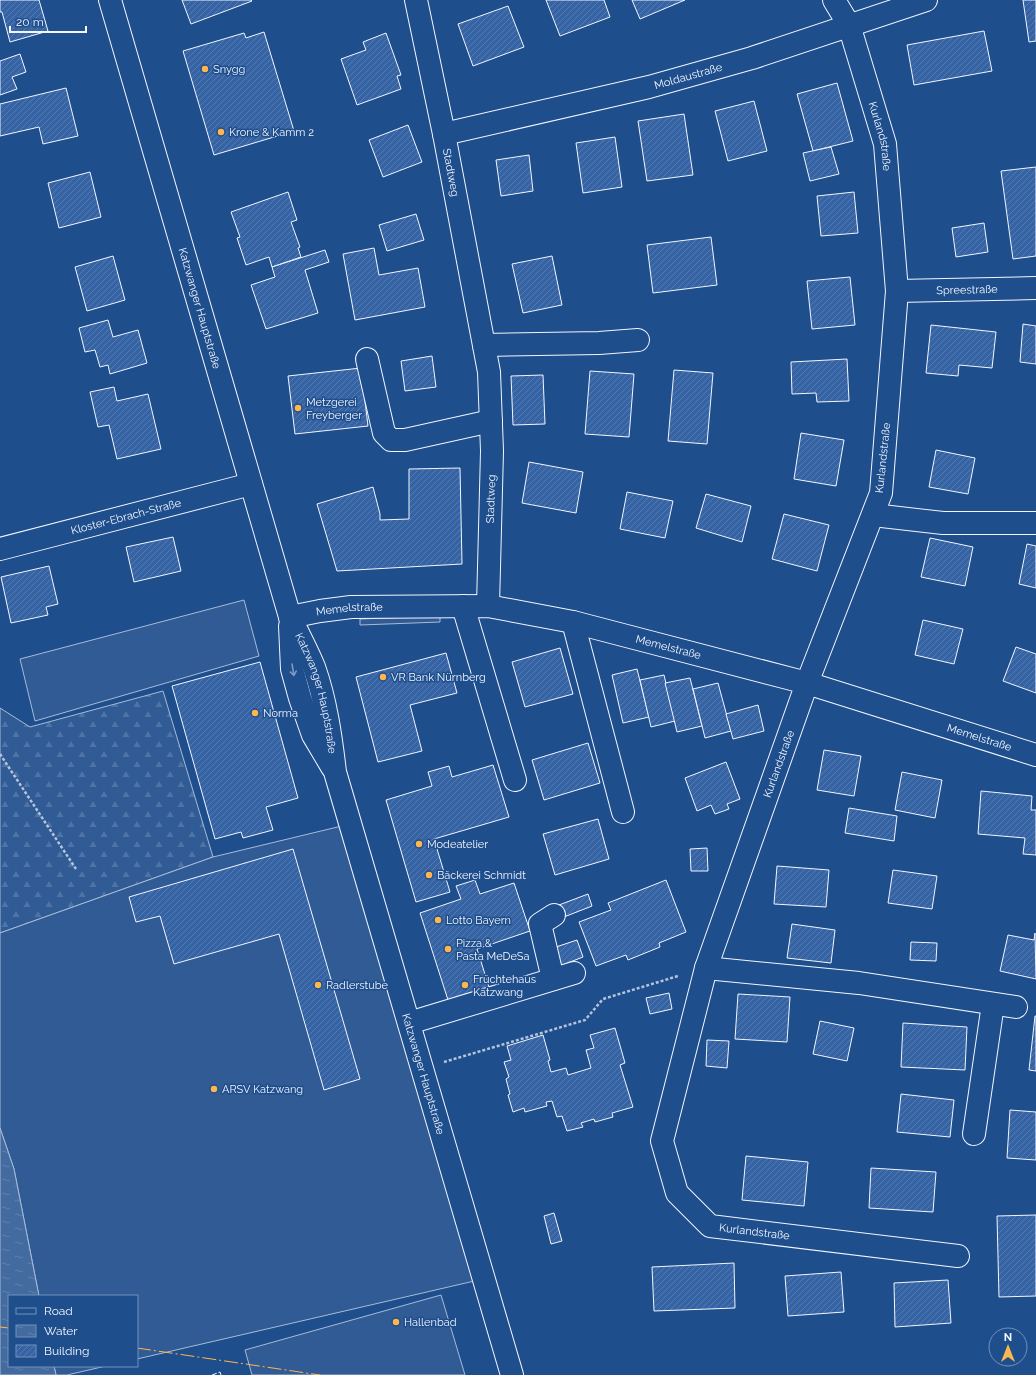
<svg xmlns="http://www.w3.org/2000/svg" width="1036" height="1375" viewBox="0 0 1036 1375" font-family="Raleway,sans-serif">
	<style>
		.forest { fill: url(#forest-firs); stroke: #a8bbd7 }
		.built { fill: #305b95; stroke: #a8bbd7 }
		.water { fill: url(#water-ripples); stroke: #a8bbd7 }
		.building { fill: url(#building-hatch); stroke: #f2f6ff }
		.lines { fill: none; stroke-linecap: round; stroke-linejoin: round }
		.minor-casing { stroke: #f2f6ff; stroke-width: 24 }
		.major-casing { stroke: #f2f6ff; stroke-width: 24 }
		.path { stroke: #b3c4dc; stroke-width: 2.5; stroke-dasharray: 3 2; stroke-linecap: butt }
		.minor { stroke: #1f4e8c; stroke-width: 22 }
		.major { stroke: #1f4e8c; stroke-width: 22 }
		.fence { stroke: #f2f6ff; stroke-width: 1; stroke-dasharray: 5 2; stroke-linecap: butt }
		.power { stroke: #ffb74d; stroke-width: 1; stroke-dasharray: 14 3 2 3; stroke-linecap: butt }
		.oneway { stroke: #7e9ac0 }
		.poi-dot { fill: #ffb74d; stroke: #1f4e8c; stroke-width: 1.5 }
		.labels { text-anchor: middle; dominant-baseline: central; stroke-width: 3; stroke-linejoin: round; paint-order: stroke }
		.poi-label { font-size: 11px; fill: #f2f6ff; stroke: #1f4e8c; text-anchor: start }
		.street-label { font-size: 11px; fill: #f2f6ff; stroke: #1f4e8c }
	</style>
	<defs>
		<pattern id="forest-firs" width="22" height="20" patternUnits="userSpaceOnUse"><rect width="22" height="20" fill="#305b95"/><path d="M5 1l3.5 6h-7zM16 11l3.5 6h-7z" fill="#4e73a5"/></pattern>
		<pattern id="water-ripples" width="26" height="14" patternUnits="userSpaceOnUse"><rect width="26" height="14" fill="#446ba0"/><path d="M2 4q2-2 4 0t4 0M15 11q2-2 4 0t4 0" fill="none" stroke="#5f81ae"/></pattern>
		<pattern id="building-hatch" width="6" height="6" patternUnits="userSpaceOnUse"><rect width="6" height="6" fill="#3563a3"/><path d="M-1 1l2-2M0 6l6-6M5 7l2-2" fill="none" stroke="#537ab1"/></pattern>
	</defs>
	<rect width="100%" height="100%" fill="#1f4e8c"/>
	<polygon class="forest" points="163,691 213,857 0,933 0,708 30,727"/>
	<g class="built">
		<polygon points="244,600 259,656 35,721 20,659"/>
		<polygon points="440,616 440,622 360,625 360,619"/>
		<polygon points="350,824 483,1279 137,1359 137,1296 39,1296 14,1169 0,1128 0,933 213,857"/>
		<polygon points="441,1295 465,1375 252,1375 245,1350"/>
		<polygon points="54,1366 106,1366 67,1375 56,1375"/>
	</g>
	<polygon class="water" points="0,1128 14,1169 39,1296 9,1296 9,1366 54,1366 56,1375 0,1375"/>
	<g class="building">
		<polygon points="0,0 39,0 48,31 10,42 2,12 0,12"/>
		<polygon points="182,0 251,0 252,1 191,24"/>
		<polygon points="546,0 604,0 610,17 560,36"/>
		<polygon points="632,0 685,0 640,19"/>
		<polygon points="1023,0 1036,0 1036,41 1029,42"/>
		<polygon points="508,6 524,47 473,66 458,24"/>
		<polygon points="984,31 992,71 914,85 907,45"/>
		<polygon points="264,32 294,131 214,155 183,51 244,33 246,38"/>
		<polygon points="386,33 401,75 397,76 401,89 357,105 341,59 366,50 363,42"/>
		<polygon points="20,54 26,72 12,77 17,89 0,95 0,61"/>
		<polygon points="837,83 853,141 813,151 797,94"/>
		<polygon points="66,88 78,136 43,144 39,127 0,136 0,104"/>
		<polygon points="754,101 767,151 728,161 715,111"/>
		<polygon points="684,114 693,175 647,181 638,121"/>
		<polygon points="408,125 422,162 383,177 369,140"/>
		<polygon points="615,137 622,187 583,193 576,143"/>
		<polygon points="831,147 839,174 810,181 803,153"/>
		<polygon points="529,155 533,191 501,196 496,160"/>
		<polygon points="1036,167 1036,256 1013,259 1001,171"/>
		<polygon points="90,172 101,217 59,228 48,183"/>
		<polygon points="288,192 297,220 291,222 300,247 298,248 301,257 272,267 269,257 246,265 237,238 240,237 231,212"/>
		<polygon points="854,192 858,233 821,236 817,196"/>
		<polygon points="416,214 424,240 387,251 379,225"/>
		<polygon points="984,223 988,252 956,257 952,228"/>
		<polygon points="711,237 717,285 653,293 647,245"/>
		<polygon points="374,248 379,275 418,268 425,307 355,320 343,254"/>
		<polygon points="325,250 329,262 305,270 318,313 266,329 251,285 275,277 272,267"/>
		<polygon points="113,256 125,300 87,311 75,267"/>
		<polygon points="552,256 562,305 523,313 512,264"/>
		<polygon points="850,277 855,325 812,329 807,281"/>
		<polygon points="108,320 113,337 138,330 147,363 110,374 108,365 100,367 95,350 85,352 79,328"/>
		<polygon points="1023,324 1036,326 1036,364 1020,362"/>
		<polygon points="931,325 996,332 992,368 959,365 958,376 926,373"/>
		<polygon points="432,356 436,387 405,391 401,361"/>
		<polygon points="847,359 849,401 817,402 816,393 792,394 791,362"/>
		<polygon points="361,368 368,426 295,434 288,376"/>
		<polygon points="674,370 713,373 707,444 668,441"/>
		<polygon points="590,371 634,374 629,437 585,434"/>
		<polygon points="543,375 545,424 513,425 511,376"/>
		<polygon points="114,387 117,401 148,394 161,449 117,459 109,425 98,427 90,392"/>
		<polygon points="801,433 844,440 836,486 794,479"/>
		<polygon points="936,450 975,458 968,494 929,487"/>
		<polygon points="529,462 583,472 576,513 522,503"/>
		<polygon points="460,468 462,564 337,571 317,504 373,487 380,514 380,520 409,519 409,469"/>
		<polygon points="627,492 673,501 665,538 620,529"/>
		<polygon points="706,494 751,506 742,542 696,528"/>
		<polygon points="784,514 829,525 817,571 772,559"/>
		<polygon points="173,537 181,571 134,582 126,547"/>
		<polygon points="930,538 973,547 965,586 921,577"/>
		<polygon points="1027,544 1036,546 1036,588 1019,584"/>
		<polygon points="49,566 58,604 46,607 48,615 11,623 1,577"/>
		<polygon points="923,620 963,629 954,664 915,655"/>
		<polygon points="1016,647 1036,654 1036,693 1003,681"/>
		<polygon points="560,648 573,694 525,707 512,662"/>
		<polygon points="446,653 457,693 410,705 422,751 378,762 356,677"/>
		<polygon points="260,662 298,798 266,807 273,830 243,838 241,832 215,839 172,686"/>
		<polygon points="637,669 649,717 623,723 612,675"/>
		<polygon points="664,675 675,721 651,727 640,680"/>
		<polygon points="690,678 702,726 677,732 665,683"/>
		<polygon points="718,683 731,731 705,738 693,689"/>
		<polygon points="758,705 764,731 733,739 726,714"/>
		<polygon points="588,743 600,783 544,800 532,760"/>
		<polygon points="824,750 861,756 854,796 817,790"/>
		<polygon points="726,762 740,799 727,804 729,809 715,814 711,805 697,811 685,778"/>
		<polygon points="493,765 509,817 434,839 450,892 416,902 386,800 432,786 428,772 449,766 452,777"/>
		<polygon points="902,772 942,780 935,818 895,810"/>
		<polygon points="981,791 1032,796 1031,810 1036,810 1036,855 1023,854 1025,838 978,834"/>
		<polygon points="849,808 897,816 894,841 845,833"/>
		<polygon points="598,819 609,859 555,875 543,834"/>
		<polygon points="707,848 708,871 691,871 690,849"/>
		<polygon points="293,849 360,1079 324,1090 279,934 174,964 160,916 136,922 129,897"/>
		<polygon points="777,866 829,870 826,907 774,904"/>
		<polygon points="893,870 937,876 932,909 888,903"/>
		<polygon points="475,880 480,894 514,883 530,931 477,949 489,987 448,1000 420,913 461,899 456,886"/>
		<polygon points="666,880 686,932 659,943 660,947 628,960 626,955 596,966 579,922 611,910 608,903"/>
		<polygon points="588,894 592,906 564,917 559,905"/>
		<polygon points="792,924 835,930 831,963 787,958"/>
		<polygon points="1035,933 1036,979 1000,971 1008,935 1034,940"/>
		<polygon points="577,940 583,957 557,967 550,949"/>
		<polygon points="911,942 937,943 936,961 910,960"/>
		<polygon points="669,993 672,1009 650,1014 646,998"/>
		<polygon points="738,994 790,997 787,1042 735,1039"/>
		<polygon points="1035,1016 1036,1016 1036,1071 1029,1070"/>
		<polygon points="820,1021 854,1028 847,1061 813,1054"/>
		<polygon points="903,1023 967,1027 965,1070 901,1067"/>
		<polygon points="615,1028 625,1063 620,1065 633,1107 612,1113 613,1117 595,1122 594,1119 581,1123 583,1127 567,1131 562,1116 557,1117 552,1101 546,1102 547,1106 525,1112 524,1108 513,1112 508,1095 510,1094 506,1079 509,1077 504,1062 511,1060 507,1046 543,1035 550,1060 548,1061 551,1072 566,1068 568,1075 591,1068 586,1050 594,1048 590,1035"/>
		<polygon points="707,1040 729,1041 727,1068 706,1066"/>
		<polygon points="901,1094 954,1100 950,1137 897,1132"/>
		<polygon points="1010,1110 1036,1112 1036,1160 1007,1158"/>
		<polygon points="746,1156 808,1162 804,1206 742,1200"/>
		<polygon points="871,1168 936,1172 933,1212 869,1208"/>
		<polygon points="554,1213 562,1241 551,1244 544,1216"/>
		<polygon points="1036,1215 1036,1296 999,1297 997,1216"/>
		<polygon points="734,1263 735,1308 654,1311 652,1267"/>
		<polygon points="841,1272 844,1312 788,1316 785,1276"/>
		<polygon points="948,1280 951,1323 895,1327 894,1283"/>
	</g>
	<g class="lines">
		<defs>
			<g id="minor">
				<path id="s1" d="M416,0L444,134L489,372L492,451L488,606"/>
				<path id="s2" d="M834,0L849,25L885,144L897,291L881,493L807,683L706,968L662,1141L677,1193L710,1226L958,1256"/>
				<path id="s3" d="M444,134L649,87L752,58L926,0"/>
				<path id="s4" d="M897,291L1036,288"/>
				<polyline points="484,345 599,343 638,340"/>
				<polyline points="367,359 384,433 391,440 405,440 491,421"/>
				<polyline points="873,515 943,523 1036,523"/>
				<path id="s5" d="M0,549L251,484"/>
				<polyline points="463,606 515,780"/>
				<path id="s6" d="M290,617L320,611L351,607L488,606L573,622L807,683L1036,755"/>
				<polyline points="573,622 623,812"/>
				<polyline points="706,968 859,983 1016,1007"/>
				<polyline points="553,979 540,924 554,915"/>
				<polyline points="409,1023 574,973"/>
				<polyline points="974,1134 993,1004"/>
			</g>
			<g id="major">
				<path id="s7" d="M110,0L290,617C298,633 307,650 314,667C326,701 331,737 335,772L512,1375"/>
				<polyline points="290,626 292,669 300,698 313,735 332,767"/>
			</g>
		</defs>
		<use href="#minor" class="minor-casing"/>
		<use href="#major" class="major-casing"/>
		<g class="path">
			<polyline points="0,754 76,869"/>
			<polyline points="444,1062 585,1020 603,999 678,976"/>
		</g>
		<use href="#minor" class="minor"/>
		<use href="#major" class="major"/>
		<polyline class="fence" points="212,1375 220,1372 221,1375"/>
		<g class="power">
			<polyline points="0,1327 9,1328"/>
			<polyline points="137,1348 320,1375"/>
		</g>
	</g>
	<defs><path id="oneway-shaft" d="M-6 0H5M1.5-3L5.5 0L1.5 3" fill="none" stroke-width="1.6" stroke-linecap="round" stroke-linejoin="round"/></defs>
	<use class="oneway" href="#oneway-shaft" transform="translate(293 670) rotate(81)"/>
	<g class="poi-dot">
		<circle cx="205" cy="69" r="4"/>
		<circle cx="221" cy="132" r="4"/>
		<circle cx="298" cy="408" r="4"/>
		<circle cx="383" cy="677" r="4"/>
		<circle cx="255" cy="713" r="4"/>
		<circle cx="419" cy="844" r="4"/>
		<circle cx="429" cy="875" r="4"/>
		<circle cx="438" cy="920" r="4"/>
		<circle cx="448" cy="949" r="4"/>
		<circle cx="318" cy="985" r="4"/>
		<circle cx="465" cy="985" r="4"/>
		<circle cx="214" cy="1089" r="4"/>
		<circle cx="396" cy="1322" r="4"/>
	</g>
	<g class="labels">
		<g class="poi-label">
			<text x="213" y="69">Snygg</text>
			<text x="229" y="132">Krone &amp; Kamm 2</text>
			<text x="306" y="402">Metzgerei<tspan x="306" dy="13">Freyberger</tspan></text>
			<text x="391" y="677">VR Bank Nürnberg</text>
			<text x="263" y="713">Norma</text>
			<text x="427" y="844">Modeatelier</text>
			<text x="437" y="875">Bäckerei Schmidt</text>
			<text x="446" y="920">Lotto Bayern</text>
			<text x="456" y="943">Pizza &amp;<tspan x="456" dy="13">Pasta MeDeSa</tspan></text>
			<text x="473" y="979">Früchtehaus<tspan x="473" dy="13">Katzwang</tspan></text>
			<text x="326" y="985">Radlerstube</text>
			<text x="222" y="1089">ARSV Katzwang</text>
			<text x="404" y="1322">Hallenbad</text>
		</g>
		<g class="street-label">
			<text stroke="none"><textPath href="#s3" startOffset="251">Moldaustraße</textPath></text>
			<text stroke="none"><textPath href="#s2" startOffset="145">Kurlandstraße</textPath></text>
			<text stroke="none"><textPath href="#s1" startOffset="176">Stadtweg</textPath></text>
			<text stroke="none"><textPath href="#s4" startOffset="70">Spreestraße</textPath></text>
			<text stroke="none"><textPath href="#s7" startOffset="321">Katzwanger Hauptstraße</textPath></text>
			<text transform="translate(883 458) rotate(-84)">Kurlandstraße</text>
			<text transform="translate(491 499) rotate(-88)">Stadtweg</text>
			<text stroke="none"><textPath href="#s5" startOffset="130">Kloster-Ebrach-Straße</textPath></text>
			<text stroke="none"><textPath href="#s6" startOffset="60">Memelstraße</textPath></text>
			<text stroke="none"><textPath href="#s6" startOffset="384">Memelstraße</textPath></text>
			<text stroke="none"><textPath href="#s7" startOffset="724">Katzwanger Hauptstraße</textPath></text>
			<text stroke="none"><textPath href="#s6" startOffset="708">Memelstraße</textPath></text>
			<text transform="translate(779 764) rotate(-70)">Kurlandstraße</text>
			<text stroke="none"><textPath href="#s7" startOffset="1120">Katzwanger Hauptstraße</textPath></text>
			<text stroke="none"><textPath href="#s2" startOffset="1334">Kurlandstraße</textPath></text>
		</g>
	</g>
	<rect x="8" y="1295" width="130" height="72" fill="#1f4e8c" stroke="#7391ba"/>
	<rect x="16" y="1308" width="20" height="6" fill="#1f4e8c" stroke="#7391ba"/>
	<text x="44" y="1315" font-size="12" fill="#f2f6ff">Road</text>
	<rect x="16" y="1325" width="20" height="12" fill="url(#water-ripples)" stroke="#7391ba"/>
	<text x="44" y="1335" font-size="12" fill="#f2f6ff">Water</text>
	<rect x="16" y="1345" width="20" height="12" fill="url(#building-hatch)" stroke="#7391ba"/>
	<text x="44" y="1355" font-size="12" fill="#f2f6ff">Building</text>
	<g transform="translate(1008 1347)"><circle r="19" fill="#1f4e8c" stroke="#7391ba"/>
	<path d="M0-3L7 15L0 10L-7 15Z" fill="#ffb74d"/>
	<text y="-6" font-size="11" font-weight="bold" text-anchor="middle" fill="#f2f6ff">N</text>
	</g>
	<path d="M10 26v6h76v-6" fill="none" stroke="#f2f6ff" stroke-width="2"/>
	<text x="16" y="26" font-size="12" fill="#f2f6ff" stroke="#1f4e8c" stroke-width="3" paint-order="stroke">20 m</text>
</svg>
